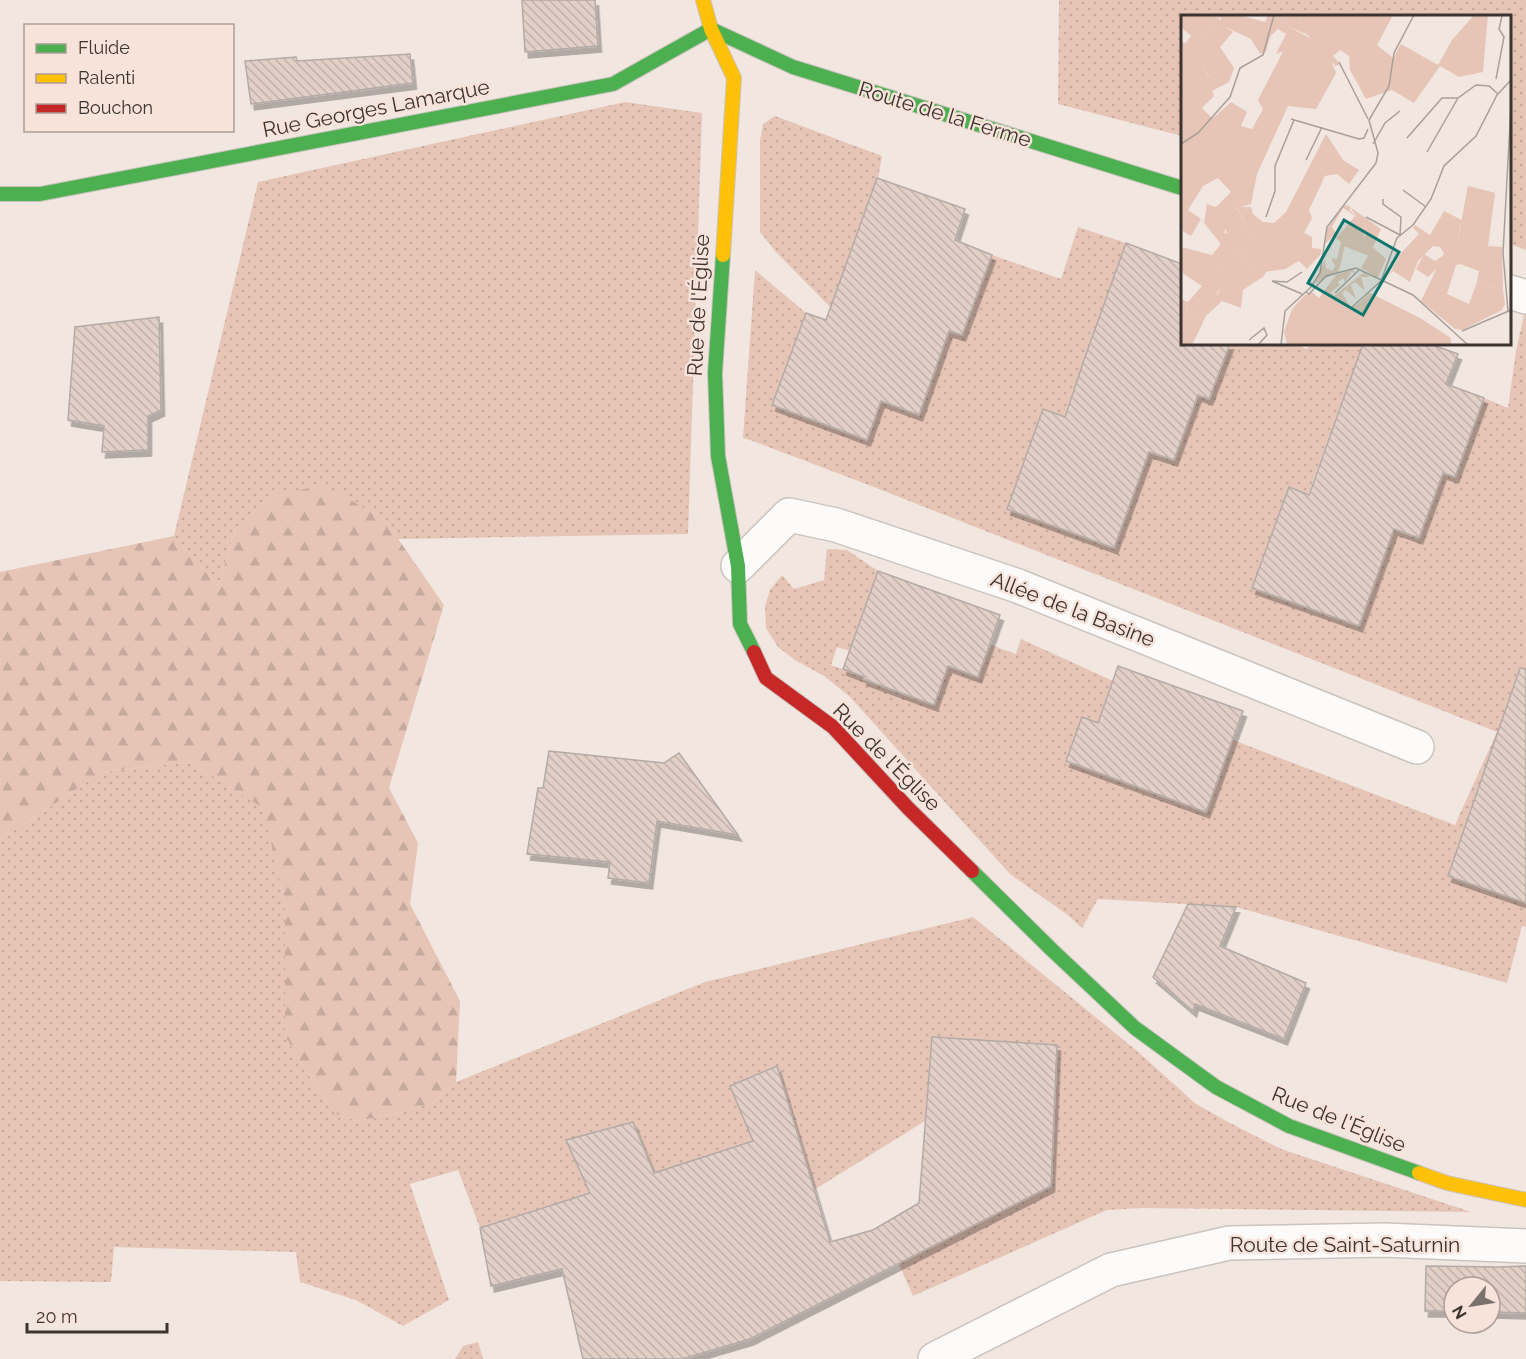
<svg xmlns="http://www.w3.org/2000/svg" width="1526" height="1359" viewBox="0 0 1526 1359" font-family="Raleway,sans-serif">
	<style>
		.grass { fill: url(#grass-dots) }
		.forest { fill: url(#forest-firs) }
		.building { fill: url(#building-back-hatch); stroke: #b3aba6; stroke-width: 1.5; filter: url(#shadow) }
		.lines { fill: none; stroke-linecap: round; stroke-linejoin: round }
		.street-casing { stroke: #cbc3be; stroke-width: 36 }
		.fast-casing { stroke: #cbc3be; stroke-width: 16 }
		.slow-casing { stroke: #cbc3be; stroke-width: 16 }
		.jam-casing { stroke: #cbc3be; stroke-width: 16 }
		.street { stroke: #fdfbfa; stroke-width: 33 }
		.fast { stroke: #4caf50; stroke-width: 14 }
		.slow { stroke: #ffc107; stroke-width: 14 }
		.jam { stroke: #c62828; stroke-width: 14 }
		.labels { text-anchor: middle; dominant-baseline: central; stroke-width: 5; stroke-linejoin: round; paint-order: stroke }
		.street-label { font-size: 21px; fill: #3c3430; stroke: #f7e3da }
		.inset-road { fill: none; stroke: #a99f9a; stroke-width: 1.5 }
		.view { fill: #0f766e; fill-opacity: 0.15; stroke: #0f766e; stroke-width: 3 }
		.inset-edge { fill: none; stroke: #3c3430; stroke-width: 3 }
	</style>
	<defs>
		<pattern id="grass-dots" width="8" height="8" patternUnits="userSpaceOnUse" patternTransform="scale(1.5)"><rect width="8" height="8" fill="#e6c5b6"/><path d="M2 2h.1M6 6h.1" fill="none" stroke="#c6aa9d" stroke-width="1.8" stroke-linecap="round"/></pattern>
		<pattern id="forest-firs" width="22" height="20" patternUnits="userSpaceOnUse" patternTransform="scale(1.5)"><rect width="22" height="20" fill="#e6c5b6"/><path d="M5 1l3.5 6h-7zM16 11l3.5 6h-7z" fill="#c6aa9d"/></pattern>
		<pattern id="building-back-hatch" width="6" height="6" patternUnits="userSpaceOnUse" patternTransform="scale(1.5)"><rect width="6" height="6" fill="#e2cfc7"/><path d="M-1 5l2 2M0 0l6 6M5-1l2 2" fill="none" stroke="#c3b2ab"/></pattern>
		<filter id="shadow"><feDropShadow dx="3.5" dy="6" stdDeviation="0" flood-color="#0004"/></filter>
	</defs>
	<rect width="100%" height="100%" fill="#f1e6e0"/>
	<g class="grass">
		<polygon points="1059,0 1526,0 1526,250 1510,244 1510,16 1182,16 1182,136 1058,104"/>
		<polygon points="625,102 702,113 688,534 398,539 385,520 270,496 235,529 218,586 174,536 258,182"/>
		<polygon points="775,116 882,156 878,178 834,311 775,251 760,232 760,141 763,124"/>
		<polygon points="1078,227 1126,243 1064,417 1043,410 1008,509 1114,548 1149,452 1174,460 1198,395 1210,399 1230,344 1293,344 1307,349 1310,344 1363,344 1308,494 1289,487 1252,587 1359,626 1394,529 1419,538 1443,473 1455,477 1484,398 1508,408 1516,351 1526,306 1526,927 1522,926 1507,983 1236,907 1098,899 1082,928 1069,916 1010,874 849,696 824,676 795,660 778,647 766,628 765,606 770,590 782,575 794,589 824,580 827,549 847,550 878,571 850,651 837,647 831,665 864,677 863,679 933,705 948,666 977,677 991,645 1016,654 1021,639 1113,681 1098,723 1082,717 1066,761 1206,812 1233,740 1455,825 1497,732 861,482 753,441 743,438 755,270 806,313 773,405 867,439 881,401 919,415 949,331 962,335 992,255 1061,279"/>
		<polygon points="190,762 264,808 285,903 285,1036 322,1097 336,1114 357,1121 404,1112 432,1103 456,1082 705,982 973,917 1137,1051 1196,1104 1230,1123 1281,1149 1471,1212 1141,1208 1107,1210 913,1296 899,1264 1051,1185 1057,1046 932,1038 925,1121 814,1190 777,1067 730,1086 753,1141 654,1173 633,1122 590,1193 480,1228 458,1170 410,1184 449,1300 403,1326 356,1300 300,1282 296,1252 114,1247 111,1282 0,1281 0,840 102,772"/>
		<polygon points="478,1342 483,1359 455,1359 463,1346"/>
	</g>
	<polygon class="forest" points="324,485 385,520 444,605 389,788 418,843 410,904 460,1001 456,1082 432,1103 404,1112 357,1121 336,1114 322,1097 285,1036 285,903 263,808 190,762 102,772 0,840 0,572 174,536 218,586 235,529 270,496"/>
	<g class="building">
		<polygon points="522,0 595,0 598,46 525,52"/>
		<polygon points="410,54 413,83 251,104 245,61 296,57 297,61"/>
		<polygon points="877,178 965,209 955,240 992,255 962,335 949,331 919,415 881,401 867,440 772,405 806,313 826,320"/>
		<polygon points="1126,243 1182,264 1182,344 1230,344 1209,399 1198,395 1174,460 1149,452 1114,548 1007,509 1043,409 1065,417 1084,360"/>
		<polygon points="159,317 161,410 148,416 148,450 102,452 104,426 68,420 75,327"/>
		<polygon points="1363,344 1430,344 1458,354 1446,384 1484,398 1455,477 1443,473 1419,538 1394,529 1359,626 1252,588 1289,487 1309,495"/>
		<polygon points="878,571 1000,615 978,677 948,666 934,705 863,679 864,677 843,669"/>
		<polygon points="1118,666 1243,711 1206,812 1066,761 1082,717 1098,723"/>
		<polygon points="1520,668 1526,669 1526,903 1448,876"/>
		<polygon points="549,751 664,763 679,753 738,835 657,821 649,883 608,878 610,862 527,854 538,788 543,788"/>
		<polygon points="1188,904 1236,907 1220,946 1306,983 1284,1039 1195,1004 1193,1011 1153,977"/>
		<polygon points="932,1037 1057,1045 1051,1186 750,1339 682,1359 583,1359 562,1269 491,1286 480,1228 590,1193 566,1140 633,1122 654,1173 753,1141 730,1086 777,1066 830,1242 873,1230 919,1203"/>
		<polygon points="1426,1266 1499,1267 1526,1266 1526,1313 1490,1312 1490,1287 1454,1287 1454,1311 1425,1311"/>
	</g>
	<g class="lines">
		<defs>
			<g id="street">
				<polyline points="1510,292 1526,297"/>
				<polyline points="738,566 789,515 836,525 1018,586 1417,747"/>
				<polyline points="935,1359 1111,1270 1229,1243 1384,1240 1526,1246"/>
			</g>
			<g id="fast">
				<polyline points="711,29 793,67 1182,188"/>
				<polyline points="0,194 40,194 613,84 711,29"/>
				<polyline points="723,255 715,373 718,456 738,566 740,624 754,652"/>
				<polyline points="972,871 1052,950 1135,1028 1216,1087 1289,1126 1419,1173"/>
			</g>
			<g id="slow">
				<polyline points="703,0 711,29 734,78 723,255"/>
				<polyline points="1419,1173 1447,1183 1526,1200"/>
			</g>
			<polyline id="jam" points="754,652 766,678 833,727 908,808 972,871"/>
		</defs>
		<use href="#street" class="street-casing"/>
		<use href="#fast" class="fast-casing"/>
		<use href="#slow" class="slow-casing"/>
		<use href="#jam" class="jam-casing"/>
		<use href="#street" class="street"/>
		<use href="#fast" class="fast"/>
		<use href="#slow" class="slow"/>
		<use href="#jam" class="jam"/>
	</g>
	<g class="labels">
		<g class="street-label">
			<text transform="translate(376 108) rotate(-11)">Rue Georges Lamarque</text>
			<text transform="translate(945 114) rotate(17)">Route de la Ferme</text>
			<text transform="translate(698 305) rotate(-87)">Rue de l'Église</text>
			<text transform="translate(1073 609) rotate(21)">Allée de la Basine</text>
			<text transform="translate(887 757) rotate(45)">Rue de l'Église</text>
			<text transform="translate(1339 1119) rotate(22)">Rue de l'Église</text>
			<text x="1345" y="1244">Route de Saint-Saturnin</text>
		</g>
	</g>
	<g transform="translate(1181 15)">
		<rect width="330" height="330" fill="#f1e6e0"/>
		<path d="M117,0H212L196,30L212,43L220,29L257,50L271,25L293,0H307L302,57L278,62L259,51L233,88L211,75L185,84L169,55L168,41L159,35L152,41L120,9ZM37,1L40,9L52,17L39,32L53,53L48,67L31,76L33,81L21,93L32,104L19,116L9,109L14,102L12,80L15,66L28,62L21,46L23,21L26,16L33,26L30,14ZM105,4L108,12L133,25L150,46L155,58L135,94L107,91L76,159L70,189L56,185L46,190L41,252L34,257L36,281L53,239L64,237L69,251L83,261L62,275L60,293L41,286L25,301L20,296L9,304L4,301L7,291L0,294V284L7,287L21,271L0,257V232L31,240L40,229L23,208L26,189L35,192L50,177L37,163L22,171L7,195L20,204L10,221L0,215V132L50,87L66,97L60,111L71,114L82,94L77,85L110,21L97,14ZM145,119L162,145L178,155L168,169L156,159L144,161L128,195L131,203L123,218L131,222V233L140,234V239L126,254L118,246L104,254L83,257L85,255L56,192H70L72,199L82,207L93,208L105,197ZM287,171L314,178L279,210L277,224L310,189L308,220L281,249L275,250L266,279L288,289L296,267L322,275L324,289L321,295L281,315L274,314L240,286L263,238L259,232L252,231L237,246L229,267L212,256L208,260L219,239L238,219L232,213L234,210L249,220L263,196L281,205ZM162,190L169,191V195L176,203L184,223L179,229L165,225L158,256L134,269L144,244L145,253L151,256L154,251L150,243L156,244L160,227L155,223L174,201L162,193L151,212L155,218L143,230L146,214ZM192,232L205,244L197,263L180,253ZM173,254L174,260L171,256L164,267L162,263L157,267L159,270L150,277L153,281L183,257L189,262H180L184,276L174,267L170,270L175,284L165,275L161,278L171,294L189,278L239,303L270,323V330H106L103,317L111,294L124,280L131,277L138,283L155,260Z" fill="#e6c5b6"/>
		<path d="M0,0H58L84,7L87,0H117L120,9L133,18L159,49L155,51L140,38L127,20L108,12L105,4L97,14L111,21L103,36L95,39L105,19L97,14L89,22L85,37L79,39L70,24L40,10L35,11L40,4L37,1L30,14L36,23L33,27L26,16L23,21L30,35L21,46L28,63L15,67L14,102L9,109L19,116L33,105L0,132V27L5,28L10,21L0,12ZM56,185L70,189L56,193L86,255L83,261L69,251L64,237L53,239L51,252L34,282L29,274L34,257L41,252L37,243L43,230L41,220L46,218L36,193ZM169,192L200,214L188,241L163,231L165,225L179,229L184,223V217L172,209L176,203ZM7,290L4,301L9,304L20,296L25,301L11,330H0V294Z" fill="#e6c5b6"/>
		<path d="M266,238L267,243L247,262L235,254L243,239L254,246Z" fill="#e6c5b6"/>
		<path d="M287,171L314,178L307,231L321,232L322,275L296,267L298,256L271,246L281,227L277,224Z" fill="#e6c5b6"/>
		<path class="inset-road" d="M158,47L187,104M315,64L323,22L318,14L321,1M110,104L178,124L183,123L187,114M226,123L261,83H277L295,70L308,71L317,79M0,129L17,118L49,82L59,53L82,40L93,0M192,129L204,108L219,96M246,137L277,83M125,145L141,112M222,175L245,192M85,202L94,176V151L113,105M185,202L219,220L220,202L202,189V184M91,266L121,279M91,266L106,267L121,257M200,266L216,223L232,210L250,184L263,151L295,121L316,80L330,65M125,277L128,279L145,261L175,253L232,280L287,330M154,278L178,255M170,293L200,266M327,296L322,238L330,91M281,316L330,295M68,325L83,313L86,320L77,330M100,330L104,296L130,272L139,258L146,212L195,148L197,138L188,105L208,71L213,38L233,0"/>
		<path class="view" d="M163,205L218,237L182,300L127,268Z"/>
		<rect width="330" height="330" class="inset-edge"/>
	</g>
	<rect x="24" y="24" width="210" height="108" fill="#f7e3da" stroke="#ac9d96" stroke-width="1.5"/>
	<rect x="36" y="44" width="30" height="9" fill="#4caf50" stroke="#ac9d96" stroke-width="1.5"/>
	<text x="78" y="54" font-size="18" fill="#3c3430">Fluide</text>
	<rect x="36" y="74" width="30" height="9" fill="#ffc107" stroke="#ac9d96" stroke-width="1.5"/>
	<text x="78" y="84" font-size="18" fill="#3c3430">Ralenti</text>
	<rect x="36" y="104" width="30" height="9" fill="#c62828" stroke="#ac9d96" stroke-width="1.5"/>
	<text x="78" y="114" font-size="18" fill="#3c3430">Bouchon</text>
	<g transform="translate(1472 1305) rotate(240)"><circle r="28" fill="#f7e3da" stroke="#ac9d96" stroke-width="1.5"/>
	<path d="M0-4.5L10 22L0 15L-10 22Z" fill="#7b726e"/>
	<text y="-9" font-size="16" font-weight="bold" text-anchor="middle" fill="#3c3430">N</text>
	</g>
	<path d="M27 1323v9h140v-9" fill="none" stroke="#3c3430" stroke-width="3"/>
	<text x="36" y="1323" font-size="18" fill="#3c3430" stroke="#f7e3da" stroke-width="4.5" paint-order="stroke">20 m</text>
</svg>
